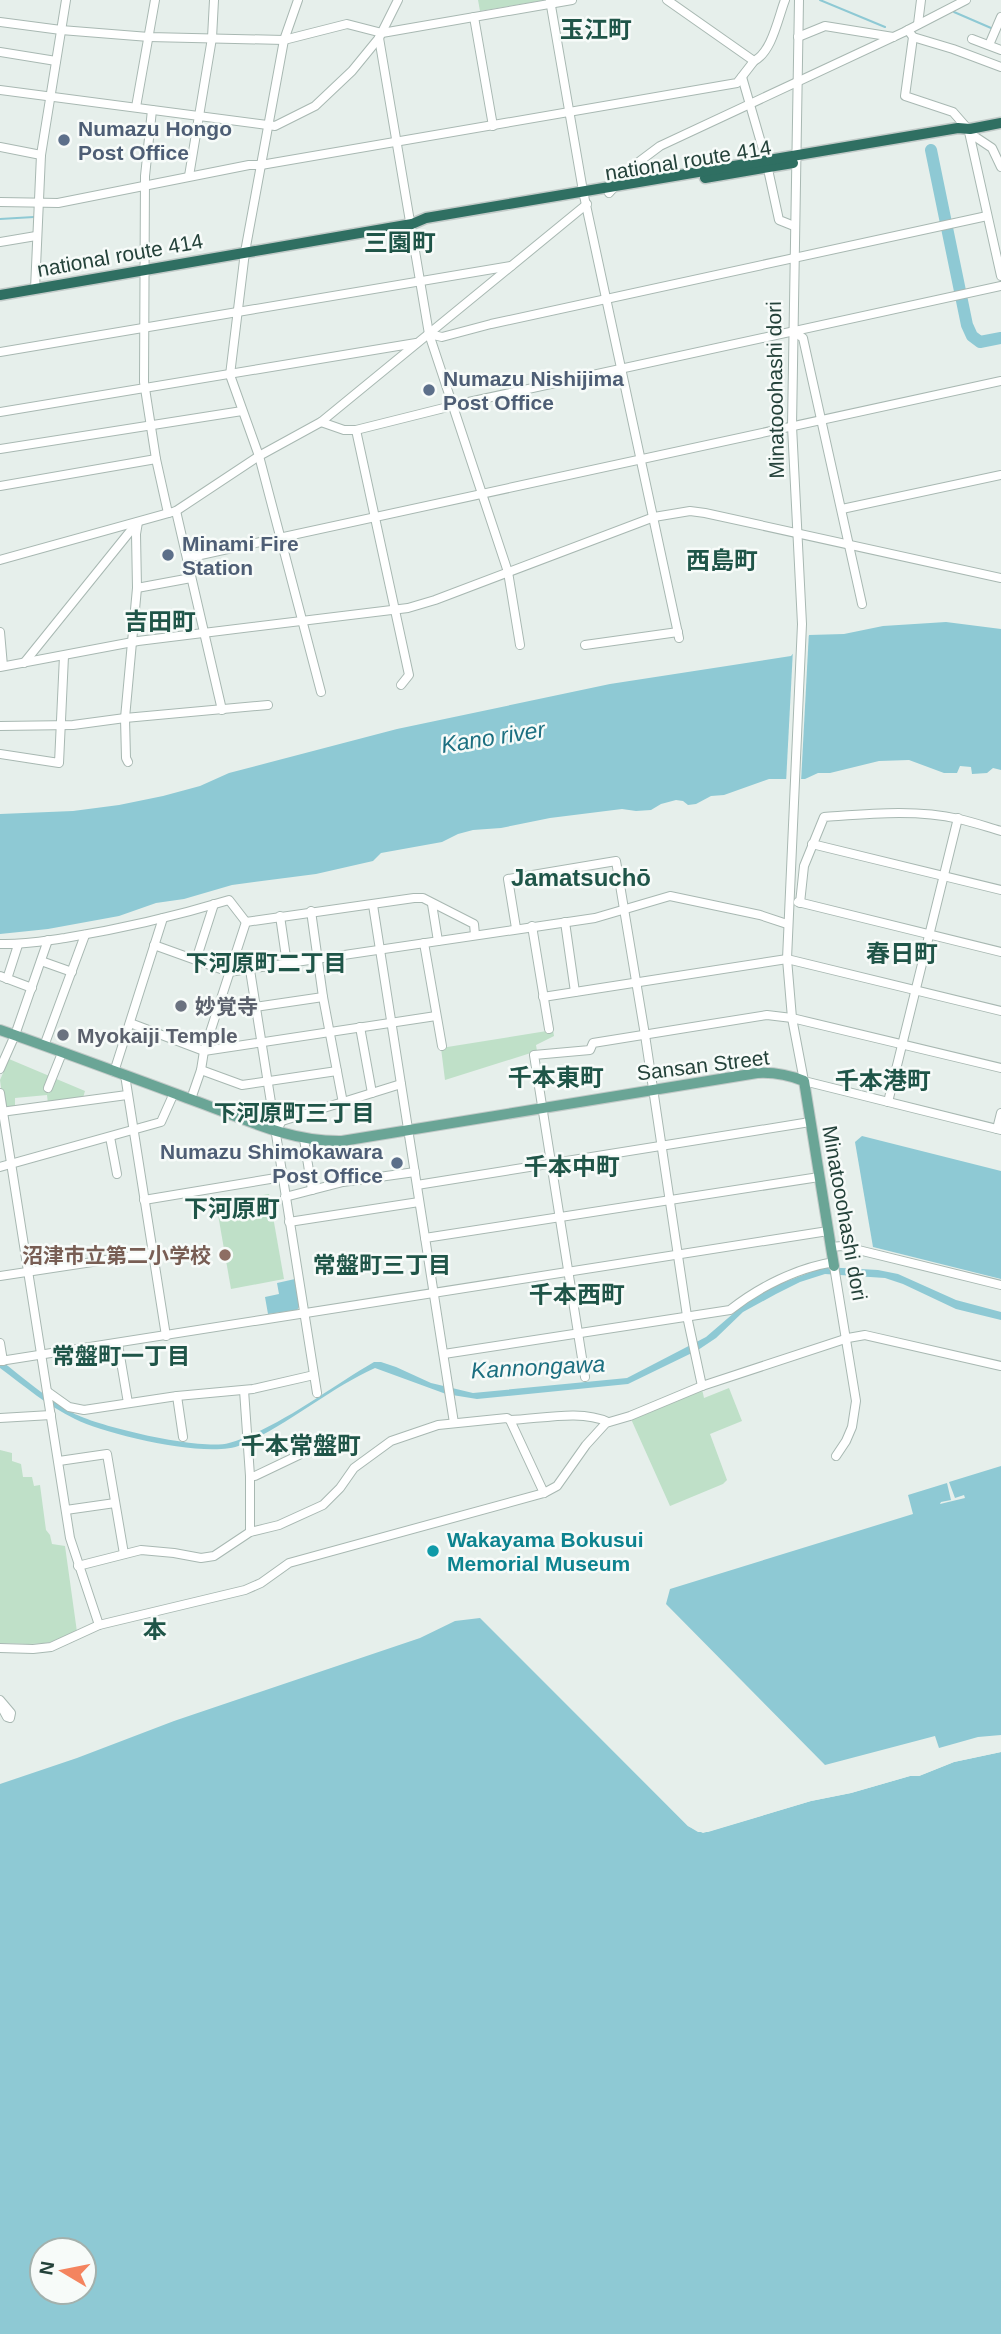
<svg xmlns="http://www.w3.org/2000/svg" width="1001" height="2334" viewBox="0 0 1001 2334" font-family="Arial,'Noto Sans JP',sans-serif">
	<style>
		.green { fill: #bfe0c8 }
		.water { fill: #8ec9d4; fill-rule: evenodd }
		.pier { fill: #e6efeb }
		.lines { fill: none; stroke-linecap: round; stroke-linejoin: round }
		.stream { stroke: #8ec9d4; stroke-width: 2 }
		.river { stroke: #8ec9d4; stroke-width: 12 }
		.minor-casing { stroke: #a8b8b2; stroke-width: 10 }
		.major-casing { stroke: #c2cac8; stroke-width: 12 }
		.highway-casing { stroke: #c2cac8; stroke-width: 13 }
		.minor { stroke: #fff; stroke-width: 8 }
		.major { stroke: #6aa596; stroke-width: 10 }
		.highway { stroke: #2f6f62; stroke-width: 10 }
		.service-dot { fill: #5c6f8a; stroke: #f7fbf9; stroke-width: 2.5 }
		.worship-dot { fill: #6b7280; stroke: #f7fbf9; stroke-width: 2.5 }
		.education-dot { fill: #8d6e63; stroke: #f7fbf9; stroke-width: 2.5 }
		.culture-dot { fill: #0f9aa8; stroke: #f7fbf9; stroke-width: 2.5 }
		.labels { text-anchor: middle; dominant-baseline: central; stroke-width: 5; stroke-linejoin: round; paint-order: stroke }
		.service-label { font-size: 21px; font-weight: bold; fill: #4e5e75; stroke: #f7fbf9; text-anchor: start }
		.street-label { font-size: 21px; fill: #24423a; stroke: #f7fbf9 }
		.worship-label { font-size: 21px; font-weight: bold; fill: #5b616d; stroke: #f7fbf9; text-anchor: start }
		.education-label { font-size: 21px; font-weight: bold; fill: #785e54; stroke: #f7fbf9; text-anchor: end }
		.culture-label { font-size: 21px; font-weight: bold; fill: #0d838f; stroke: #f7fbf9; text-anchor: start }
		.water-label { font-size: 23px; font-style: italic; fill: #1c6f80; stroke: #f7fbf9 }
		.neighbourhood-label { font-size: 23px; font-weight: bold; fill: #1f5548; stroke: #f7fbf9 }
		.quarter-label { font-size: 24px; font-weight: bold; fill: #1f5548; stroke: #f7fbf9 }
	</style>
	<rect width="100%" height="100%" fill="#e6efeb"/>
	<g class="green">
		<polygon points="478,0 546,0 480,11"/>
		<polygon points="553,1030 554,1036 536,1045 537,1051 445,1080 441,1048"/>
		<polygon points="9,1059 85,1091 82,1101 48,1104 47,1095 15,1098 15,1108 4,1110 0,1080"/>
		<polygon points="269,1194 284,1279 231,1289 216,1203"/>
		<polygon points="729,1388 742,1421 710,1434 727,1480 723,1484 670,1506 631,1419 702,1389 704,1398"/>
		<path d="M0,1450L12,1453V1461L21,1464L23,1477H32L34,1486L40,1485L46,1530L50,1535L52,1544L65,1546L77,1632C48,1647 32,1644 0,1643Z"/>
	</g>
	<g class="water">
		<polygon points="946,622 1001,629 1001,770 993,768 987,773 972,774 971,767 960,766 957,773 944,773 909,760 879,761 830,773 818,773 805,779 769,779 724,795 711,796 696,804 688,805 683,801 676,800 661,804 651,810 636,811 622,809 550,818 501,828 473,830 458,834 442,842 381,853 373,861 316,874 232,885 184,899 156,903 119,916 48,929 0,934 0,814 73,811 119,805 163,796 200,786 229,773 397,729 610,684 791,656 809,635 844,634 883,626"/>
		<polygon points="862,1136 1001,1171 1001,1279 873,1247 855,1142"/>
		<path d="M824,1267L878,1270L898,1274L956,1300L1001,1312V1320L956,1309L903,1284L885,1278L825,1274L800,1282L776,1294L743,1312L716,1338L698,1350L628,1384L477,1399L446,1394L375,1368C328,1389 289,1425 241,1445C209,1459 107,1435 75,1419C48,1406 24,1386 0,1368V1360C24,1378 47,1399 73,1413C99,1427 203,1451 229,1443C279,1428 329,1388 374,1362H381L396,1367L431,1383L473,1393L627,1378L706,1337L749,1300L774,1286Z"/>
		<polygon points="295,1279 299,1307 297,1310 268,1314 265,1297 279,1294 277,1283"/>
		<polygon points="1001,1466 1001,1735 978,1737 939,1748 935,1736 825,1765 666,1604 670,1589 913,1514 908,1495 947,1483 951,1500 941,1502 940,1504 965,1498 964,1495 955,1498 949,1482"/>
		<path d="M480,1618L688,1826L703,1833L811,1801L851,1793L910,1776H919L954,1762L1001,1752V2334H0V1784L77,1758L174,1721L420,1638L455,1621ZM42,2250H84V2292H42Z"/>
	</g>
	<g class="pier">
		<polygon points="809,631 801,782 786,783 793,649"/>
		<polygon points="478,1615 483,1615 691,1823 699,1829 707,1829 810,1798 851,1790 909,1773 919,1772 953,1758 980,1751 1001,1748 1001,1752 954,1762 919,1776 910,1776 851,1793 811,1801 708,1832 698,1832 688,1826"/>
	</g>
	<g class="lines">
		<g class="stream">
			<polyline points="820,0 885,27"/>
			<polyline points="954,12 991,28"/>
			<polyline points="0,219 34,217"/>
		</g>
		<polyline class="river" points="931,150 967,325 972,336 980,342 1001,338"/>
		<defs>
			<g id="minor">
				<polyline points="298,0 284,40 261,165 245,252 230,375 259,456 321,692"/>
				<polyline points="550,0 583,191 679,638"/>
				<path d="M667,0L754,61C772,52 778,18 785,0"/>
				<polyline points="799,0 792,426 802,624 787,959 792,1018 804,1081 1001,1130"/>
				<polyline points="474,17 493,126"/>
				<polyline points="0,22 61,30 149,37 284,40 347,24 382,33 572,0"/>
				<polyline points="918,24 921,0"/>
				<polyline points="908,30 913,37 905,96 953,112 974,136 992,148 1001,167"/>
				<polyline points="798,37 825,26 893,37"/>
				<polyline points="913,37 953,49 1001,67"/>
				<polyline points="379,38 429,334 508,572 520,645"/>
				<polyline points="972,39 1001,50"/>
				<polyline points="989,45 1001,17"/>
				<polyline points="0,52 56,61"/>
				<polyline points="742,77 766,160 779,220 794,226"/>
				<polyline points="0,90 275,126 315,106 352,71 379,38 398,0"/>
				<polyline points="136,107 155,0"/>
				<polyline points="152,110 145,176 144,382 156,459 168,513"/>
				<polyline points="969,132 1001,276"/>
				<polyline points="0,147 41,155"/>
				<polyline points="189,176 212,38 214,0"/>
				<polyline points="609,193 632,167 660,146 904,32 966,0"/>
				<polyline points="0,202 58,203 249,165 261,165 737,83 754,61"/>
				<polyline points="0,242 36,236"/>
				<polyline points="35,289 41,155 66,0"/>
				<polyline points="793,331 803,338 862,604"/>
				<polyline points="429,334 442,337 491,324 987,216"/>
				<polyline points="0,352 511,266"/>
				<polyline points="0,412 416,343"/>
				<polyline points="321,422 344,430 356,430 464,403 1001,286"/>
				<polyline points="356,430 409,675 401,685"/>
				<polyline points="0,449 242,411"/>
				<polyline points="0,486 156,459"/>
				<polyline points="842,509 1001,475"/>
				<polyline points="176,511 222,710"/>
				<polyline points="187,558 1001,381"/>
				<polyline points="0,560 176,511 259,456 321,422 587,204"/>
				<polyline points="137,588 191,578"/>
				<polyline points="0,632 3,666"/>
				<polyline points="585,645 678,632"/>
				<polyline points="24,663 136,524"/>
				<polyline points="0,667 138,641 408,608 435,600 654,517 690,511 705,513 1001,578"/>
				<polyline points="0,726 73,725 125,718 268,705"/>
				<polyline points="0,754 59,763 64,656"/>
				<polyline points="128,762 126,758 125,718 137,588 136,534 138,522"/>
				<polyline points="812,844 1001,890"/>
				<polyline points="798,902 1001,952"/>
				<path d="M800,903L804,866L824,817C868,814 916,809 959,819C973,822 987,827 1001,831"/>
				<polyline points="432,904 438,941"/>
				<polyline points="373,905 454,1423"/>
				<polyline points="311,911 323,997 343,1103"/>
				<polyline points="280,916 287,964"/>
				<polyline points="246,922 414,898 423,898 474,924 475,935"/>
				<polyline points="565,922 575,992"/>
				<polyline points="532,926 549,1029"/>
				<polyline points="516,928 508,879 616,861 645,1035 687,1316 702,1386"/>
				<polyline points="424,943 442,1046"/>
				<path d="M0,944C22,945 43,941 65,938C120,929 176,916 229,900L246,922"/>
				<polyline points="154,945 229,972 595,918 670,896 760,915 787,924"/>
				<polyline points="196,960 214,904"/>
				<polyline points="41,961 72,972"/>
				<polyline points="250,970 317,1393"/>
				<polyline points="0,976 32,988"/>
				<polyline points="7,979 18,945"/>
				<polyline points="543,997 787,959 1001,1011"/>
				<polyline points="255,1007 323,997"/>
				<polyline points="130,1023 204,1051 436,1016"/>
				<polyline points="360,1027 372,1093"/>
				<polyline points="44,1046 85,935"/>
				<polyline points="0,1069 15,1035 48,940"/>
				<polyline points="201,1070 242,1085 337,1071"/>
				<polyline points="114,1072 163,918"/>
				<polyline points="125,1075 166,1336"/>
				<polyline points="48,1088 62,1053"/>
				<polyline points="0,1093 70,1538 99,1625"/>
				<polyline points="191,1099 201,1070 204,1051 246,922"/>
				<polyline points="888,1102 958,818"/>
				<polyline points="1,1112 127,1095"/>
				<polyline points="997,1129 1001,1113"/>
				<polyline points="276,1131 282,1121 401,1084"/>
				<polyline points="110,1137 117,1174"/>
				<polyline points="304,1139 312,1190"/>
				<polyline points="0,1167 161,1122 174,1093"/>
				<polyline points="417,1185 810,1122"/>
				<polyline points="285,1197 343,1182 415,1172"/>
				<polyline points="144,1200 282,1177"/>
				<polyline points="289,1222 419,1202"/>
				<polyline points="425,1238 819,1177"/>
				<polyline points="831,1247 842,1246 1001,1285"/>
				<polyline points="834,1266 856,1401 852,1427 846,1441 836,1456"/>
				<polyline points="0,1276 152,1253"/>
				<polyline points="0,1343 3,1361"/>
				<polyline points="118,1344 128,1403"/>
				<path d="M444,1354L730,1310C759,1287 797,1268 834,1262"/>
				<polyline points="0,1361 828,1231"/>
				<polyline points="585,1377 534,1055 590,1050 593,1043 767,1015 792,1018 1001,1068"/>
				<polyline points="244,1390 250,1476 250,1532"/>
				<polyline points="48,1392 69,1407 84,1410 177,1396 253,1389 314,1375"/>
				<polyline points="177,1396 183,1437"/>
				<polyline points="0,1418 51,1415"/>
				<polyline points="510,1420 544,1493"/>
				<polyline points="59,1461 107,1454 124,1554"/>
				<polyline points="250,1476 255,1476 299,1455"/>
				<polyline points="66,1510 115,1503"/>
				<path d="M78,1566L141,1550L174,1553L201,1558L214,1556L250,1532L279,1525L323,1505L340,1488L354,1468L391,1441L438,1425L507,1418L510,1420C540,1419 581,1409 608,1422"/>
				<polyline points="0,1648 33,1649 51,1647 99,1625 245,1590 261,1583 289,1563 544,1493 557,1486 586,1445 606,1423 630,1416 702,1386 848,1338 865,1335 1001,1366"/>
				<polyline points="0,1700 11,1713 10,1718 7,1717 0,1704"/>
			</g>
			<path id="major" d="M0,1030C63,1052 125,1075 187,1098C239,1116 286,1142 342,1141L757,1073C773,1072 789,1075 804,1081L834,1266"/>
			<g id="highway">
				<polyline points="705,178 793,163"/>
				<polyline points="0,295 412,224 426,218 958,128 970,129 1001,123"/>
			</g>
		</defs>
		<use href="#minor" class="minor-casing"/>
		<use href="#major" class="major-casing"/>
		<use href="#highway" class="highway-casing"/>
		<use href="#minor" class="minor"/>
		<use href="#major" class="major"/>
		<use href="#highway" class="highway"/>
	</g>
	<g class="service-dot">
		<circle cx="64" cy="140" r="7"/>
		<circle cx="429" cy="390" r="7"/>
		<circle cx="168" cy="555" r="7"/>
		<circle cx="397" cy="1163" r="7"/>
	</g>
	<g class="worship-dot">
		<circle cx="181" cy="1006" r="7"/>
		<circle cx="63" cy="1035" r="7"/>
	</g>
	<circle class="education-dot" cx="225" cy="1255" r="7"/>
	<circle class="culture-dot" cx="433" cy="1551" r="7"/>
	<g class="labels">
		<g class="service-label">
			<text x="78" y="128">Numazu Hongo<tspan x="78" dy="24">Post Office</tspan></text>
			<text x="443" y="378">Numazu Nishijima<tspan x="443" dy="24">Post Office</tspan></text>
			<text x="182" y="543">Minami Fire<tspan x="182" dy="24">Station</tspan></text>
			<text x="383" y="1151" text-anchor="end">Numazu Shimokawara<tspan x="383" dy="24">Post Office</tspan></text>
		</g>
		<g class="street-label">
			<text transform="translate(688 160) rotate(-9)">national route 414</text>
			<text transform="translate(120 255) rotate(-10)">national route 414</text>
			<text transform="translate(775 390) rotate(-91)">Minatooohashi dori</text>
			<text transform="translate(703 1065) rotate(-7)">Sansan Street</text>
			<text transform="translate(845 1213) rotate(80)">Minatooohashi dori</text>
		</g>
		<g class="worship-label">
			<text x="195" y="1006">妙覚寺</text>
			<text x="77" y="1035">Myokaiji Temple</text>
		</g>
		<g class="education-label">
			<text x="211" y="1255">沼津市立第二小学校</text>
		</g>
		<g class="culture-label">
			<text x="447" y="1539">Wakayama Bokusui<tspan x="447" dy="24">Memorial Museum</tspan></text>
		</g>
		<g class="water-label">
			<text transform="translate(493 737) rotate(-9)">Kano river</text>
			<text transform="translate(538 1367) rotate(-3)">Kannongawa</text>
		</g>
		<g class="neighbourhood-label">
			<text x="266" y="963">下河原町二丁目</text>
			<text x="294" y="1113">下河原町三丁目</text>
			<text x="382" y="1265">常盤町三丁目</text>
			<text x="121" y="1356">常盤町一丁目</text>
		</g>
		<g class="quarter-label">
			<text x="596" y="29">玉江町</text>
			<text x="400" y="242">三園町</text>
			<text x="722" y="560">西島町</text>
			<text x="160" y="621">吉田町</text>
			<text x="581" y="877">Jamatsuchō</text>
			<text x="902" y="953">春日町</text>
			<text x="556" y="1077">千本東町</text>
			<text x="883" y="1080">千本港町</text>
			<text x="572" y="1166">千本中町</text>
			<text x="232" y="1208">下河原町</text>
			<text x="577" y="1294">千本西町</text>
			<text x="301" y="1445">千本常盤町</text>
			<text x="155" y="1629">本</text>
		</g>
	</g>
	<g transform="translate(63 2271) rotate(280)"><circle r="33" fill="#f7fbf9" stroke="#a3b1ad" stroke-width="2"/>
	<path d="M0-5L12 26L0 18L-12 26Z" fill="#f4845f"/>
	<text y="-10" font-size="19" font-weight="bold" text-anchor="middle" fill="#24423a">N</text>
	</g>
</svg>
